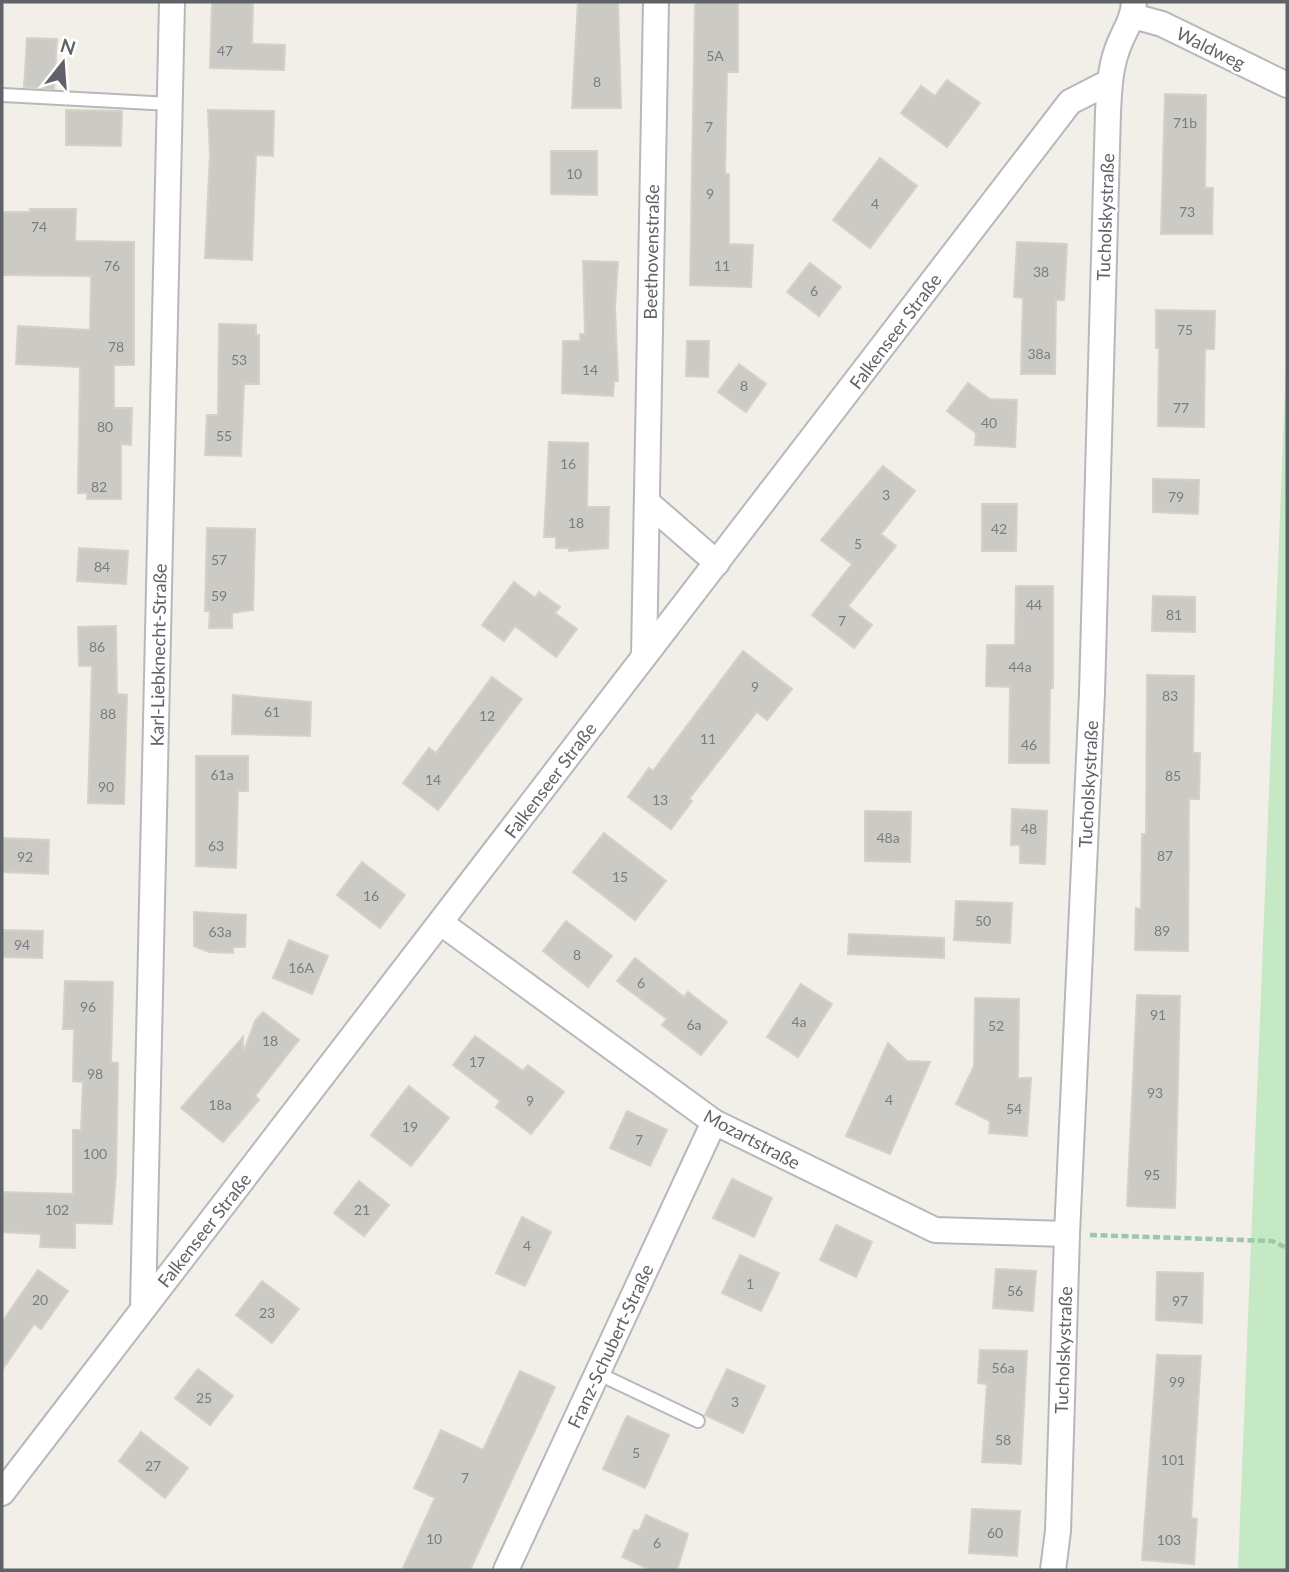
<svg xmlns="http://www.w3.org/2000/svg" width="1289" height="1572" viewBox="0 0 1289 1572" font-family="Lato,sans-serif">
	<style>
		.green { fill: #c5e8c5 }
		.building { fill: #cccac5; stroke: #d6d1c6; stroke-width: 2 }
		.lines { fill: none; stroke-linecap: round; stroke-linejoin: round }
		.lane-casing { stroke: #b5b8bc; stroke-width: 16 }
		.street-casing { stroke: #b5b8bc; stroke-width: 28 }
		.path { stroke: #9cc7a9; stroke-width: 4.5; stroke-dasharray: 7 3.5; stroke-linecap: butt }
		.lane { stroke: #fff; stroke-width: 12 }
		.street { stroke: #fff; stroke-width: 24 }
		.labels { text-anchor: middle; dominant-baseline: central; stroke-width: 5; stroke-linejoin: round; paint-order: stroke }
		.number-label { font-size: 14px; fill: #7a7d7f }
		.street-label { font-size: 18px; fill: #5f6368; stroke: #fff }
	</style>
	<rect width="100%" height="100%" fill="#f1efe8"/>
	<polygon class="green" points="1287,340 1287,1570 1238,1570"/>
	<g class="building">
		<polygon points="212,2 253,2 252,44 285,45 284,70 210,68"/>
		<polygon points="578,2 618,2 621,108 572,108"/>
		<polygon points="695,2 738,2 738,72 727,72 725,174 729,174 729,244 753,245 751,287 690,285"/>
		<polygon points="27,38 57,39 54,89 24,87"/>
		<polygon points="947,80 980,103 947,147 901,113 921,86 935,96"/>
		<polygon points="1165,94 1206,95 1205,188 1213,188 1212,234 1161,234"/>
		<polygon points="66,110 122,111 121,146 66,145"/>
		<polygon points="208,110 274,111 273,156 256,155 252,260 205,258 210,154"/>
		<polygon points="551,151 597,151 597,195 551,194"/>
		<polygon points="880,158 917,186 870,248 833,220"/>
		<polygon points="30,209 76,209 75,241 134,242 134,365 114,365 114,408 132,408 131,445 121,444 121,499 87,499 87,493 78,493 80,367 16,364 18,326 90,330 91,276 2,275 2,212 30,212"/>
		<polygon points="1017,242 1067,244 1064,300 1056,300 1055,374 1021,374 1023,298 1014,297"/>
		<polygon points="583,261 618,262 615,307 618,381 614,381 613,396 562,393 563,341 580,341 580,334 585,334"/>
		<polygon points="810,263 841,287 819,316 787,292"/>
		<polygon points="1156,310 1215,311 1214,349 1205,349 1204,427 1158,426 1159,348 1156,348"/>
		<polygon points="219,324 256,325 256,335 259,335 259,384 244,384 241,456 205,455 207,415 218,415"/>
		<polygon points="687,341 709,341 708,377 686,376"/>
		<polygon points="739,364 766,384 746,412 718,392"/>
		<polygon points="968,383 990,399 1017,400 1015,447 975,445 976,433 947,411"/>
		<polygon points="549,442 588,443 587,507 609,507 608,548 569,551 569,548 556,548 556,537 544,537"/>
		<polygon points="883,466 915,491 881,534 896,546 848,606 872,625 854,648 812,615 852,564 821,540"/>
		<polygon points="1153,479 1199,480 1198,514 1153,512"/>
		<polygon points="982,504 1017,504 1016,551 982,551"/>
		<polygon points="207,528 255,529 253,610 232,613 232,628 209,628 210,611 205,611"/>
		<polygon points="79,548 128,551 126,584 77,581"/>
		<polygon points="514,582 535,598 539,592 560,607 555,613 577,629 556,657 515,626 504,641 482,625"/>
		<polygon points="1016,586 1053,586 1053,688 1050,688 1049,763 1009,763 1010,687 986,686 987,645 1015,645"/>
		<polygon points="1153,596 1195,597 1195,632 1152,631"/>
		<polygon points="116,626 117,694 127,695 124,804 88,803 92,666 79,666 78,627"/>
		<polygon points="743,651 792,689 767,720 757,712 689,799 692,801 671,829 628,797 649,768 653,771"/>
		<polygon points="1147,675 1194,676 1193,753 1200,753 1199,799 1189,799 1188,951 1135,950 1136,908 1141,909 1142,834 1146,834"/>
		<polygon points="492,677 522,699 438,810 403,783 429,748 436,753"/>
		<polygon points="233,695 311,702 310,736 232,734"/>
		<polygon points="196,756 248,756 248,791 238,791 236,868 196,866"/>
		<polygon points="1012,809 1047,811 1045,864 1020,863 1020,845 1011,845"/>
		<polygon points="865,811 911,812 910,862 865,861"/>
		<polygon points="604,833 666,881 635,920 573,872"/>
		<polygon points="2,838 49,840 48,874 2,872"/>
		<polygon points="362,862 405,895 380,928 337,895"/>
		<polygon points="956,901 1012,903 1010,943 954,940"/>
		<polygon points="194,912 246,915 245,947 233,947 233,953 209,952 194,946"/>
		<polygon points="566,921 612,956 588,987 543,951"/>
		<polygon points="2,930 43,931 42,958 2,957"/>
		<polygon points="849,934 944,938 944,958 848,954"/>
		<polygon points="289,940 328,956 312,994 273,978"/>
		<polygon points="635,958 684,997 688,992 727,1022 701,1055 662,1025 667,1019 617,981"/>
		<polygon points="65,981 113,982 111,1062 118,1063 116,1175 112,1224 75,1223 75,1248 40,1247 41,1234 2,1232 2,1192 73,1194 73,1130 81,1130 83,1082 73,1081 74,1029 63,1029"/>
		<polygon points="801,984 832,1004 798,1057 767,1037"/>
		<polygon points="1137,995 1180,996 1175,1208 1127,1206"/>
		<polygon points="975,998 1019,999 1018,1078 1031,1078 1027,1136 989,1133 990,1121 956,1104 974,1066"/>
		<polygon points="263,1012 299,1040 255,1096 259,1100 223,1142 181,1108 243,1037 243,1053 255,1021"/>
		<polygon points="475,1036 523,1071 528,1065 564,1092 531,1134 496,1107 500,1101 453,1065"/>
		<polygon points="888,1043 907,1061 930,1062 890,1154 846,1136"/>
		<polygon points="409,1086 449,1118 411,1166 371,1135"/>
		<polygon points="627,1111 667,1130 650,1166 610,1148"/>
		<polygon points="732,1179 772,1198 754,1237 713,1218"/>
		<polygon points="359,1181 389,1205 364,1236 334,1213"/>
		<polygon points="522,1217 551,1232 525,1286 496,1273"/>
		<polygon points="836,1225 872,1242 856,1277 820,1260"/>
		<polygon points="740,1255 779,1273 761,1311 722,1293"/>
		<polygon points="996,1269 1036,1271 1033,1311 993,1308"/>
		<polygon points="38,1270 68,1291 41,1329 34,1324 2,1370 2,1322"/>
		<polygon points="1157,1272 1203,1273 1202,1323 1156,1320"/>
		<polygon points="262,1281 299,1309 272,1343 236,1315"/>
		<polygon points="980,1350 1027,1351 1021,1464 982,1462 987,1384 978,1383"/>
		<polygon points="1157,1355 1201,1356 1191,1518 1197,1519 1194,1564 1142,1560"/>
		<polygon points="198,1369 233,1396 210,1425 175,1398"/>
		<polygon points="727,1369 765,1386 743,1433 705,1415"/>
		<polygon points="520,1371 555,1387 470,1570 402,1570 435,1498 414,1488 441,1430 483,1450"/>
		<polygon points="627,1416 669,1435 645,1488 603,1469"/>
		<polygon points="141,1432 188,1468 165,1498 119,1461"/>
		<polygon points="972,1509 1020,1511 1017,1556 969,1553"/>
		<polygon points="646,1515 688,1534 677,1570 651,1570 622,1557 634,1530 639,1531"/>
	</g>
	<g class="lines">
		<defs>
			<g id="lane">
				<polyline points="3,95 171,104"/>
				<polyline points="597,1373 698,1421"/>
			</g>
			<g id="street">
				<polyline points="1133,16 1162,24 1287,85"/>
				<polyline points="647,502 717,563"/>
				<polyline points="644,656 656,2"/>
				<polyline points="441,923 714,1122 935,1230 1067,1234"/>
				<polyline points="143,1308 172,2"/>
				<polyline points="2,1493 1070,102 1109,82"/>
				<polyline points="506,1570 714,1122"/>
				<path d="M1053,1570L1058,1531L1067,1234L1092,693L1108,112C1109,91 1110,69 1117,50C1123,32 1133,21 1134,2"/>
			</g>
		</defs>
		<use href="#lane" class="lane-casing"/>
		<use href="#street" class="street-casing"/>
		<polyline class="path" points="1090,1235 1272,1241 1287,1248"/>
		<use href="#lane" class="lane"/>
		<use href="#street" class="street"/>
	</g>
	<g class="labels">
		<g class="number-label">
			<text x="225" y="50">47</text>
			<text x="715" y="55">5A</text>
			<text x="597" y="81">8</text>
			<text x="1185" y="122">71b</text>
			<text x="709" y="126">7</text>
			<text x="574" y="173">10</text>
			<text x="710" y="193">9</text>
			<text x="875" y="203">4</text>
			<text x="1187" y="211">73</text>
			<text x="39" y="226">74</text>
			<text x="112" y="265">76</text>
			<text x="722" y="265">11</text>
			<text x="1041" y="271">38</text>
			<text x="814" y="290">6</text>
			<text x="1185" y="329">75</text>
			<text x="116" y="346">78</text>
			<text x="1039" y="353">38a</text>
			<text x="239" y="359">53</text>
			<text x="590" y="369">14</text>
			<text x="744" y="385">8</text>
			<text x="1181" y="407">77</text>
			<text x="989" y="422">40</text>
			<text x="105" y="426">80</text>
			<text x="224" y="435">55</text>
			<text x="568" y="463">16</text>
			<text x="99" y="486">82</text>
			<text x="886" y="494">3</text>
			<text x="1176" y="496">79</text>
			<text x="576" y="522">18</text>
			<text x="999" y="528">42</text>
			<text x="858" y="543">5</text>
			<text x="219" y="559">57</text>
			<text x="102" y="566">84</text>
			<text x="219" y="595">59</text>
			<text x="1034" y="604">44</text>
			<text x="1174" y="614">81</text>
			<text x="842" y="620">7</text>
			<text x="97" y="646">86</text>
			<text x="1020" y="666">44a</text>
			<text x="755" y="686">9</text>
			<text x="1170" y="695">83</text>
			<text x="272" y="711">61</text>
			<text x="108" y="713">88</text>
			<text x="487" y="715">12</text>
			<text x="708" y="738">11</text>
			<text x="1029" y="744">46</text>
			<text x="222" y="774">61a</text>
			<text x="1173" y="775">85</text>
			<text x="433" y="779">14</text>
			<text x="106" y="786">90</text>
			<text x="660" y="799">13</text>
			<text x="1029" y="828">48</text>
			<text x="888" y="837">48a</text>
			<text x="216" y="845">63</text>
			<text x="1165" y="855">87</text>
			<text x="25" y="856">92</text>
			<text x="620" y="876">15</text>
			<text x="371" y="895">16</text>
			<text x="983" y="920">50</text>
			<text x="1162" y="930">89</text>
			<text x="220" y="931">63a</text>
			<text x="22" y="944">94</text>
			<text x="577" y="954">8</text>
			<text x="301" y="967">16A</text>
			<text x="641" y="982">6</text>
			<text x="88" y="1006">96</text>
			<text x="1158" y="1014">91</text>
			<text x="799" y="1021">4a</text>
			<text x="694" y="1024">6a</text>
			<text x="996" y="1025">52</text>
			<text x="270" y="1040">18</text>
			<text x="477" y="1061">17</text>
			<text x="95" y="1073">98</text>
			<text x="1155" y="1092">93</text>
			<text x="889" y="1099">4</text>
			<text x="530" y="1100">9</text>
			<text x="220" y="1104">18a</text>
			<text x="1014" y="1108">54</text>
			<text x="410" y="1126">19</text>
			<text x="639" y="1139">7</text>
			<text x="95" y="1153">100</text>
			<text x="1152" y="1174">95</text>
			<text x="57" y="1209">102</text>
			<text x="362" y="1209">21</text>
			<text x="527" y="1245">4</text>
			<text x="750" y="1283">1</text>
			<text x="1015" y="1290">56</text>
			<text x="40" y="1299">20</text>
			<text x="1180" y="1300">97</text>
			<text x="267" y="1312">23</text>
			<text x="1003" y="1367">56a</text>
			<text x="1177" y="1381">99</text>
			<text x="204" y="1397">25</text>
			<text x="735" y="1401">3</text>
			<text x="1003" y="1439">58</text>
			<text x="636" y="1452">5</text>
			<text x="1173" y="1459">101</text>
			<text x="153" y="1465">27</text>
			<text x="465" y="1477">7</text>
			<text x="995" y="1532">60</text>
			<text x="434" y="1538">10</text>
			<text x="1169" y="1539">103</text>
			<text x="657" y="1542">6</text>
		</g>
		<g class="street-label">
			<text transform="translate(1211 48) rotate(26)">Waldweg</text>
			<text transform="translate(1105 217) rotate(-88)">Tucholskystraße</text>
			<text transform="translate(651 252) rotate(-89)">Beethovenstraße</text>
			<text transform="translate(895 331) rotate(-53)">Falkenseer Straße</text>
			<text transform="translate(158 655) rotate(-89)">Karl-Liebknecht-Straße</text>
			<text transform="translate(550 780) rotate(-53)">Falkenseer Straße</text>
			<text transform="translate(1088 784) rotate(-87)">Tucholskystraße</text>
			<text transform="translate(752 1139) rotate(28)">Mozartstraße</text>
			<text transform="translate(204 1230) rotate(-52)">Falkenseer Straße</text>
			<text transform="translate(610 1346) rotate(-65)">Franz-Schubert-Straße</text>
			<text transform="translate(1063 1350) rotate(-88)">Tucholskystraße</text>
		</g>
	</g>
	<rect width="1289" height="1572" fill="none" stroke="#5f6368" stroke-width="7"/>
	<g transform="translate(63 63) rotate(17)" stroke="#ffffff" stroke-width="5" paint-order="stroke">
	<path d="M0-5L12 26L0 18L-12 26Z" fill="#5f6368"/>
	<text y="-10" font-size="19" font-weight="bold" text-anchor="middle" fill="#5f6368">N</text>
	</g>
</svg>
